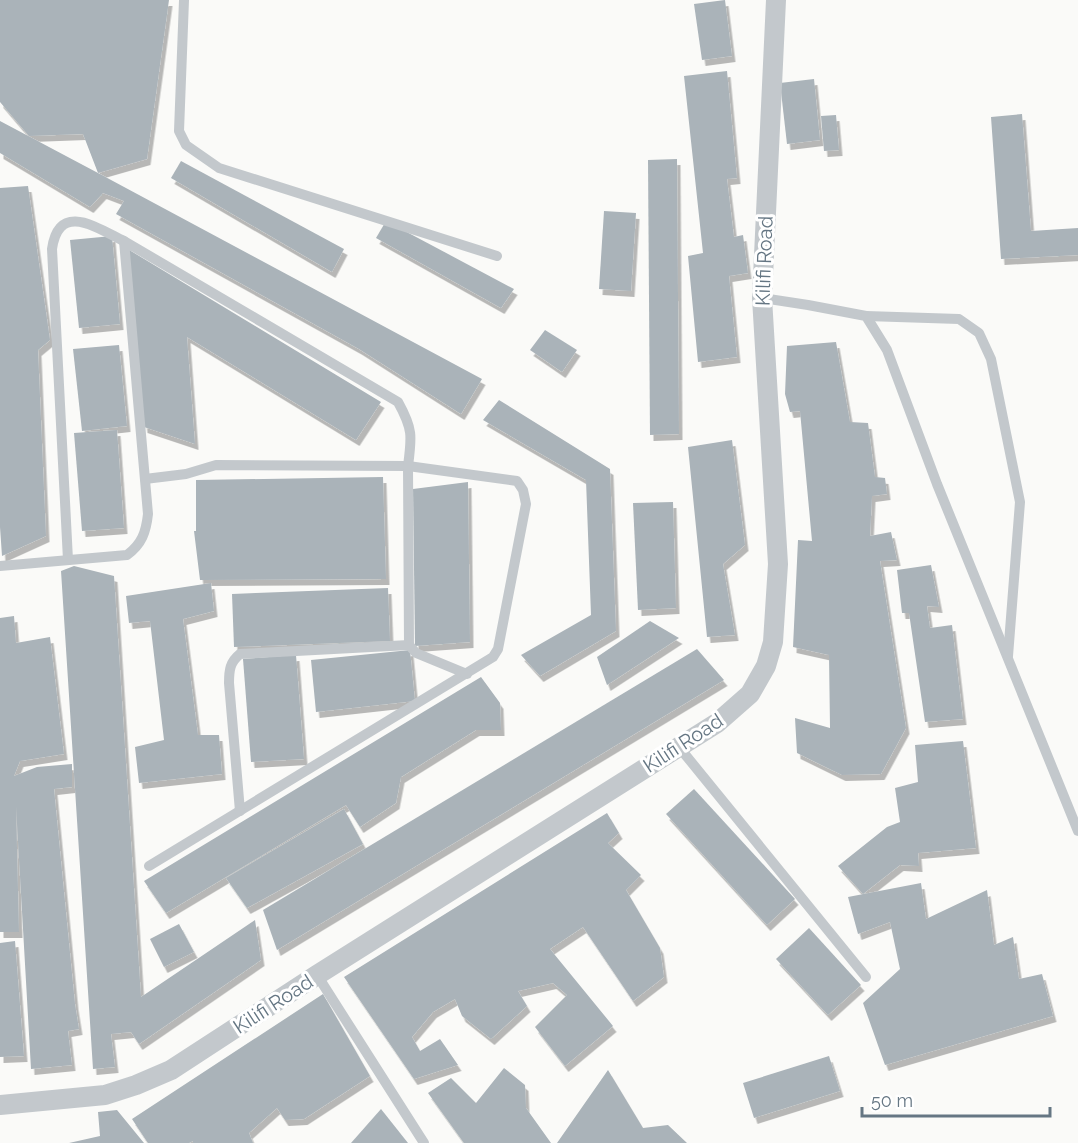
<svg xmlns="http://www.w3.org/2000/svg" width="1078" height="1143" viewBox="0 0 1078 1143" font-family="Raleway,sans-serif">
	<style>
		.building { fill: #aab3b9; filter: url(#shadow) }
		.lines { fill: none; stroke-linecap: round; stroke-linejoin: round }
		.service { stroke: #c3c8cc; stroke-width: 10 }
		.minor { stroke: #c3c8cc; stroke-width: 20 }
		.labels { text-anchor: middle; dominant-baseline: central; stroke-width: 6; stroke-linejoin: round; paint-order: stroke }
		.street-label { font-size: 20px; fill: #657683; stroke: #fff }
	</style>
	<defs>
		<filter id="shadow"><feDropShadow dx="3.5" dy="6" stdDeviation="0" flood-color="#0004"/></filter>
	</defs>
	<rect width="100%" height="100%" fill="#fafaf8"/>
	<g class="building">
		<polygon points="0,0 169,0 147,159 98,173 83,134 29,136 0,102"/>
		<polygon points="725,0 732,56 702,60 694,4"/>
		<polygon points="727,71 737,178 727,179 734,237 743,235 748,273 729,276 737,357 698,362 688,256 703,253 684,76"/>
		<polygon points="814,79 820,140 787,144 780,83"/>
		<polygon points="1022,114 1031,231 1078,228 1078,255 1001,259 991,117"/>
		<polygon points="836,115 839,150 824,151 821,116"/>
		<polygon points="0,121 98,173 482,379 461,414 359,349 116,214 124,201 103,193 90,207 0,153"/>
		<polygon points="677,159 679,434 650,435 648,160"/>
		<polygon points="181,161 344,249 332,272 171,178"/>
		<polygon points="28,186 50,340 38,350 46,536 2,556 0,527 0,188"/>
		<polygon points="604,211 636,213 631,291 599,289"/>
		<polygon points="386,221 514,289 501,308 376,238"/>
		<polygon points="112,236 120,324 79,328 70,240"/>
		<polygon points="126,248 381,402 356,440 187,337 195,444 144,427"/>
		<polygon points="545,330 577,350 562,372 530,350"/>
		<polygon points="836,342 850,422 868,423 875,477 885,478 887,494 872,496 870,536 891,532 897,560 880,561 906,728 881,774 842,775 797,753 795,718 830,728 829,655 793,647 798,540 812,541 800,411 790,412 785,394 787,346"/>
		<polygon points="119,345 127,426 82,431 73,349"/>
		<polygon points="499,400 610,469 616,631 540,676 521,655 591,615 586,480 483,420"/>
		<polygon points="117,430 124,528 82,531 74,433"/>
		<polygon points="732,440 745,545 723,564 735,635 707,637 688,447"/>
		<polygon points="383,477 386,579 200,580 194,531 196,531 196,480"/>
		<polygon points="468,482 470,642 415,646 413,489"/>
		<polygon points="673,502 676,608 638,610 633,503"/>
		<polygon points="931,565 939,607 927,606 930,628 952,625 963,719 925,722 909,613 902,613 897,570"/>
		<polygon points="74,566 114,576 141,997 255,920 261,960 139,1044 131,1032 111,1034 115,1067 93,1069 61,571"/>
		<polygon points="211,583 214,611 183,619 198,735 219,735 222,774 139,783 135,747 164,740 150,621 129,623 126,596"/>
		<polygon points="388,588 390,641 234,647 232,594"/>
		<polygon points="14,616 16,643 50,637 64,754 20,761 14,776 37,767 72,764 72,787 54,789 75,1004 79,1029 68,1031 72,1065 31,1069 16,806 19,932 0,932 0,618"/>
		<polygon points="650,621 679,638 607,685 597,657"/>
		<polygon points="697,649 724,680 277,950 263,910"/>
		<polygon points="410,650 415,701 316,712 311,660"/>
		<polygon points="296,655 304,759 251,762 243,659"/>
		<polygon points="481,677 500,703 501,730 476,730 401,777 396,803 360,827 346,805 166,913 144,881"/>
		<polygon points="963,741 976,848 918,853 919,866 900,865 863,894 838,866 887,827 900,822 895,788 918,782 915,745"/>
		<polygon points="694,789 795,899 767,925 666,814"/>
		<polygon points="344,809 363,844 247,908 226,878"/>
		<polygon points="607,813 619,833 608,843 641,875 626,890 660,948 664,977 633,1001 583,927 550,949 613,1026 565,1066 535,1027 567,995 553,983 518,991 527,1006 491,1039 462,1016 455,999 433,1012 412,1037 420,1051 440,1039 458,1065 414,1079 344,977"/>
		<polygon points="921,883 926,919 987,890 994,945 1013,937 1019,979 1042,974 1053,1016 885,1065 863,1003 900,969 890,922 858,934 848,897"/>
		<polygon points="179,924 194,952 164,967 150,939"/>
		<polygon points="809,928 861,985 828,1015 776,959"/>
		<polygon points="15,941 24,1056 0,1057 0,943"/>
		<polygon points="323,994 370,1076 304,1119 285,1120 277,1108 249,1133 253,1143 193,1143 193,1141 189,1143 148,1143 132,1119"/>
		<polygon points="829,1056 840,1091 754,1118 743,1083"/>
		<polygon points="504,1068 525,1085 526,1108 551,1143 464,1143 428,1093 451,1078 476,1103"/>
		<polygon points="608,1070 643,1128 668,1125 687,1143 557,1143"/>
		<polygon points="381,1109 408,1143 351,1143"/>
		<polygon points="117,1110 144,1143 69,1143 100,1136 98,1112"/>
	</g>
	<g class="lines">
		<g class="service">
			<polyline points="184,0 179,131 186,145 219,168 497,256"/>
			<polyline points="762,298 808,305 866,316 887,350 937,484 1078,831"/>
			<polyline points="866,316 959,319 979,333 991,359 1020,502 1008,656"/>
			<polyline points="145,479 186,474 216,465 408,466 517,481 523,490 526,504 498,649 493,657 149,866"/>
			<path d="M68,560L52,249C59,201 97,228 124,241"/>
			<path d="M0,566L127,555C142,544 146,532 148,514L124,241L398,402C413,429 412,436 408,466L409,645L416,653L467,674"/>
			<polyline points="679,747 866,977"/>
			<path d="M240,811L229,683C229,670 230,662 240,654L409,645"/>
			<polyline points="317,975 424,1143"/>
		</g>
		<polyline class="minor" points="0,1105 105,1095 136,1085 171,1070 317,975 717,723 750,694 766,666 773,642 778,564 762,298 776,0"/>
	</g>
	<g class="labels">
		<g class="street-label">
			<text transform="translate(764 261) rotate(-88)">Kilifi Road</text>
			<text transform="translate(683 743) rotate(-33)">Kilifi Road</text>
			<text transform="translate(273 1004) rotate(-33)">Kilifi Road</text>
		</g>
	</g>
	<path d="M862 1107v9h188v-9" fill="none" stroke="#657683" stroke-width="3"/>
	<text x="871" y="1107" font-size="18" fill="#657683" stroke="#ffffff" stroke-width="4.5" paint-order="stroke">50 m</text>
</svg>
